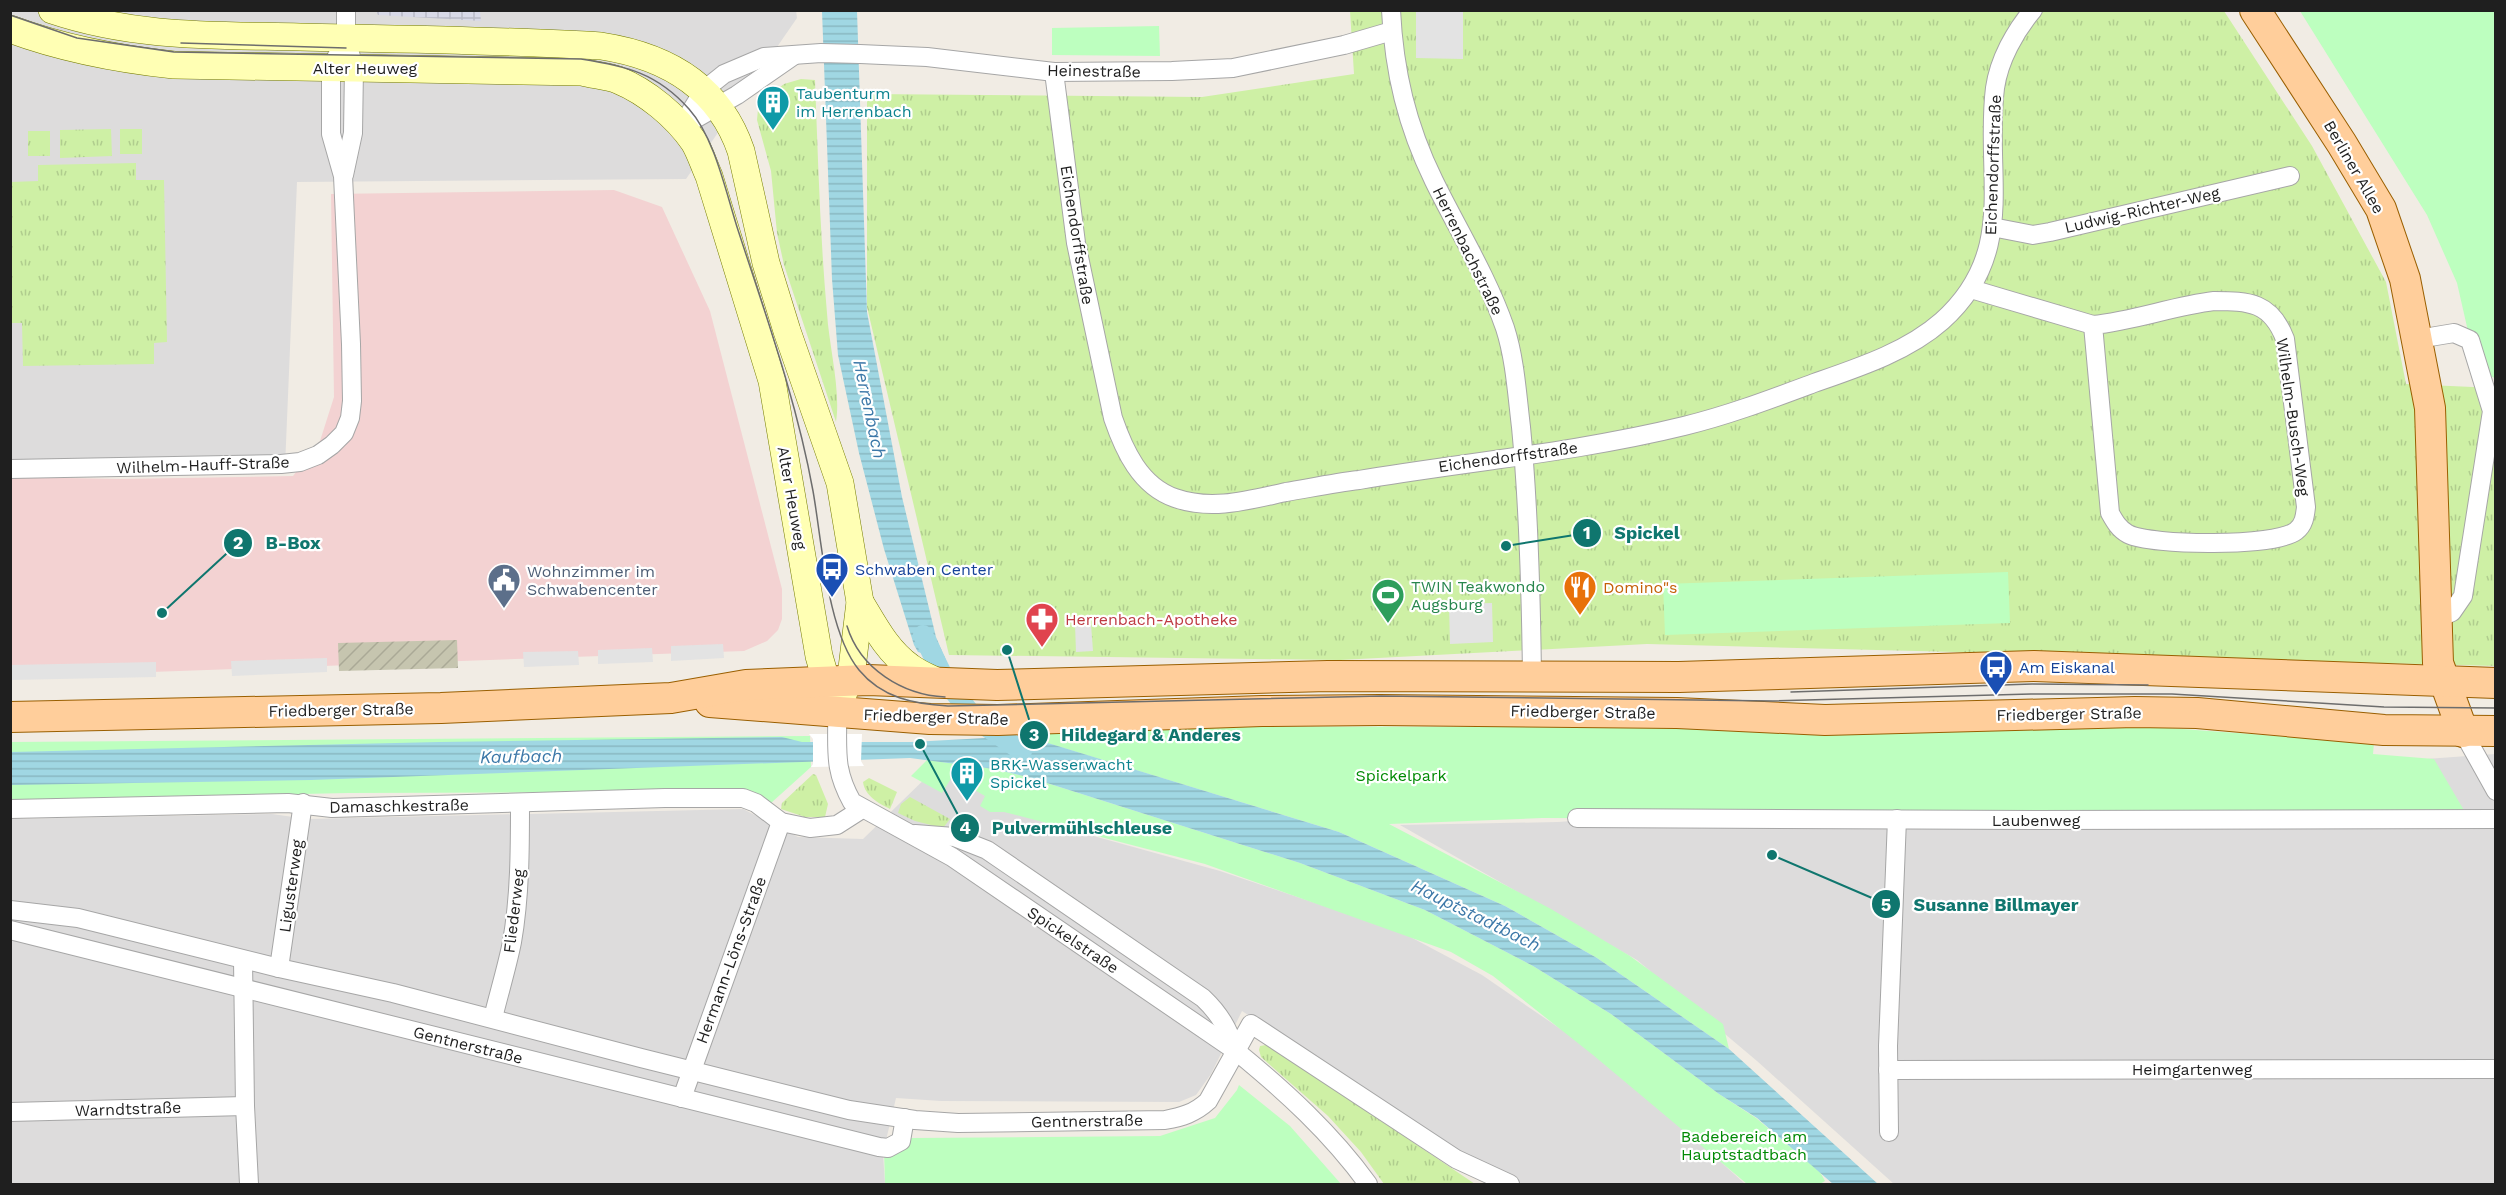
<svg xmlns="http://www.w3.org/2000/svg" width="2506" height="1195" viewBox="0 0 2506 1195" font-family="'Work Sans',sans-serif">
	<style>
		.residential { fill: #dddcdc }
		.commercial { fill: #f3d2d2 }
		.construction { fill: url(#construction-furrows) }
		.grass { fill: url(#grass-tufts) }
		.park { fill: #bdffbf }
		.parking { fill: #e3e3e3 }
		.plaza { fill: url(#plaza-grid) }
		.water { fill: url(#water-rules) }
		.pier { fill: #fff }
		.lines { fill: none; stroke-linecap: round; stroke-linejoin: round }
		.canal { stroke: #a0d7e3; stroke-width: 20 }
		.street-casing { stroke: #a6a6a6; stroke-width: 20 }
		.secondary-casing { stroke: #757c00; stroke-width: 28 }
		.primary-casing { stroke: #9a5f00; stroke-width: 32 }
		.street { stroke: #fff; stroke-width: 18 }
		.secondary { stroke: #ffffb4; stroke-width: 27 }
		.primary { stroke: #ffce9b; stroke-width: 30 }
		.tram { stroke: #6d6d6d; stroke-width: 1.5 }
		.labels { text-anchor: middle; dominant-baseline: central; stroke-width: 4.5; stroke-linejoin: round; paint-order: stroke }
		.street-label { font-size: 16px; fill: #1f1f1f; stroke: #fff }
		.culture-label { font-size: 16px; fill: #0d838f; stroke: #fff; text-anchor: start }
		.transit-label { font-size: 16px; fill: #164399; stroke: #fff; text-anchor: start }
		.service-label { font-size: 16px; fill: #4e5e75; stroke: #fff; text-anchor: start }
		.leisure-label { font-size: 16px; fill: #27864d; stroke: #fff; text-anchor: start }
		.food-label { font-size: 16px; fill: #c56008; stroke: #fff; text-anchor: start }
		.health-label { font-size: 16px; fill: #be3a42; stroke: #fff; text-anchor: start }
		.park-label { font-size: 16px; fill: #008a04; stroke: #fff }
		.water-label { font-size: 18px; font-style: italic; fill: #3c78a8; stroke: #fff }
		.leader { fill: none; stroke: #0f766e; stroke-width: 2 }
		.callout-dot { fill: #0f766e; stroke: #fff; stroke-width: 2 }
		.mark-label { font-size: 18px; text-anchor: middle; font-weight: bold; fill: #fff }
		.callout-label { font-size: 18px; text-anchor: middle; font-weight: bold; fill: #0f766e; stroke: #fff; stroke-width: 4.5; stroke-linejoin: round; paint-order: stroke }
	</style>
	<defs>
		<pattern id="construction-furrows" width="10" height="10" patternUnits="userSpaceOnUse" patternTransform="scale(1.5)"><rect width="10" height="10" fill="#c6c5af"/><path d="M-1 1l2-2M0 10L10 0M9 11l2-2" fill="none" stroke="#aaa996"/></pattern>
		<pattern id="grass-tufts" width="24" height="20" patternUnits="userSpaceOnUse" patternTransform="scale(1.5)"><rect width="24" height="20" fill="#cef0a5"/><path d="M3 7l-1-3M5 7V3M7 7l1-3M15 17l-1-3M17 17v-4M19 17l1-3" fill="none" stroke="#b0cd8e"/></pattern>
		<pattern id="plaza-grid" width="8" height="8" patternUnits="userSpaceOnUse" patternTransform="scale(1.5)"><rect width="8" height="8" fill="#d8d9e7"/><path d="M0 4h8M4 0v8" fill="none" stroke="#b9bac6"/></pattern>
		<pattern id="water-rules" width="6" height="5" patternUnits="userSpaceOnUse" patternTransform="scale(1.5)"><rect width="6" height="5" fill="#a0d7e3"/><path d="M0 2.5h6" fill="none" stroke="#89b8c2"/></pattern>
	</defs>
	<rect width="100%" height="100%" fill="#f1ece4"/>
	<g class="residential">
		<polygon points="796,10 797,18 686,179 297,182 285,467 11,468 10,11"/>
		<polygon points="2495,754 2495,1184 1894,1184 1757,1061 1637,960 1400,825 1558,822"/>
		<polygon points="936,768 1043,822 1220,871 1401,932 1482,975 1594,1052 1638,1086 1745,1184 1517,1184 1493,1174 1242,1011 1211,1074 1196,1095 1179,1102 941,1101 896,1098 883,1153 885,1184 11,1184 10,819 272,814 307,819 743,809 798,837 863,839"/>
	</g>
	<polygon class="commercial" points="614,190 662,207 710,311 782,589 782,619 778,630 767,641 744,651 11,677 10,477 121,479 293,476 320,441 334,397 331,194"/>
	<polygon class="construction" points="457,640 458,668 339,671 338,643"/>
	<g class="grass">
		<polygon points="1350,11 2224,11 2312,146 2386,282 2406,384 2495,388 2495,666 1647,644 1340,660 949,655 867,307 867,94 1202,97 1354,74"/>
		<path d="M801,79L815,80C818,158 820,235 827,313C829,346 841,391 836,422L784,265L777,233L771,171L757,120L758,109L770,95L784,84Z"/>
		<polygon points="111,129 112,156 60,158 60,130"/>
		<rect x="120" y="129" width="22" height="25"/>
		<rect x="28" y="131" width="22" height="25"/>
		<polygon points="136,163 136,180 164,180 167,342 154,343 154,364 23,366 22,323 11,323 11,182 38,181 38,165"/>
		<polygon points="813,774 816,775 828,804 825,817 805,817 781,809 782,803"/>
		<path d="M869,778L897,792L890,809C878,803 865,796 863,782Z"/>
		<polygon points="910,797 950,819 943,828 915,821 898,813 901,804"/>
		<polygon points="1266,1045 1273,1048 1475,1184 1384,1184 1361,1152 1328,1116 1261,1057 1259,1050 1260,1046"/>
	</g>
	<g class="park">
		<polygon points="2300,11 2495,11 2495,378 2482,373 2470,340 2457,283 2427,215"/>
		<polygon points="1159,26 1160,56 1052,55 1052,28"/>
		<polygon points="2008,572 2010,623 1665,635 1663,584"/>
		<polygon points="1036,726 2168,728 2374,743 2373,754 2434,759 2465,812 1897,819 1542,818 1389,824 1551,909 1630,956 1723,1024 1729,1049 1597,958 1505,906 1339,832 1034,739"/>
		<polygon points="810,736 811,767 771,803 748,792 348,793 11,800 10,742"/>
		<polygon points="927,760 994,769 1028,777 1300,863 1425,910 1533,966 1611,1014 1719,1094 1756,1118 1820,1172 1825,1181 1820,1184 1747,1184 1593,1055 1493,976 1451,952 1205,864 1004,812 990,812 980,806 985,796 952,777 942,793 911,776"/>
		<polygon points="1239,1085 1290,1126 1341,1184 885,1184 884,1150 912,1138 1160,1136 1215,1118 1237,1090"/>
	</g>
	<g class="parking">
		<polygon points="1416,11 1463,11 1463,59 1416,58"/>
		<polygon points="1492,603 1493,642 1450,644 1449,604"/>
		<polygon points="1075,624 1091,624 1093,651 1076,652"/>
		<polygon points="723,644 724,658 671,661 671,646"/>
		<polygon points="652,648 653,662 598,664 598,650"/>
		<polygon points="578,651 579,665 524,667 523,652"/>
		<polygon points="327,658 327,672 232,676 231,661"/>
		<polygon points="156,662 156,677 11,680 11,665"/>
	</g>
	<polygon class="plaza" points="376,11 480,11 481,21 378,15"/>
	<g class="water">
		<polygon points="822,11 857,11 867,312 902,497 936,637 946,660 918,652 914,645 884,549 859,453 838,355 832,279"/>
		<polygon points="1025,736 1339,832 1505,906 1597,958 1729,1049 1878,1184 1833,1184 1757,1118 1719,1094 1611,1014 1533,966 1425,910 1300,863 1028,777 994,769 910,758 311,780 11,785 10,752 439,742 782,737 802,742 911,742"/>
	</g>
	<polygon class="pier" points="809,734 862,734 861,761 864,766 811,767 813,764 813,739"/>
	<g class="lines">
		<polyline class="canal" points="923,635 945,680 975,719 1022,751"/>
		<defs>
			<g id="street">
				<path d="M1391,10C1394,72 1407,126 1434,181C1458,230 1487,276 1505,328C1515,359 1517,394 1521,427C1529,510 1531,594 1532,677"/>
				<path d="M1054,72L1076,243L1113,418C1124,450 1140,486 1175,498C1212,511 1249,500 1286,492C1310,488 1334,483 1359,480C1467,462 1578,452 1684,426C1729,415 1771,399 1814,383C1857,368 1907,352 1942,321C2019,252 1984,175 1995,88C1999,60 2015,31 2033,10"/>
				<polyline points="681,127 704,90 724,74 764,57 821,53 860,54 927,57 1054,72 1172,71 1233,68 1344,45 1392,31"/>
				<polyline points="681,127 737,95 793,56"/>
				<polyline points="344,175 353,133 354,68 346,38 346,10"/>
				<polyline points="1992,227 2033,235 2050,232 2290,176"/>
				<polyline points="1971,289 2093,325"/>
				<path d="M2214,301C2249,301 2271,302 2285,339L2306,507C2305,516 2304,525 2296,531C2275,547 2152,546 2128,534C2119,529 2115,522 2110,513L2093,325C2134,321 2173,306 2214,301Z"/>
				<polyline points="2418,339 2454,333 2470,340 2492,411 2463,596 2452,612 2435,620"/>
				<polyline points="10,469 281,464 300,462 318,455 332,445 344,433 350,418 352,401 351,344 343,176 331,134 331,68 346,38"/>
				<path d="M837,713C838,750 833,768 852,802L952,857L1236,1051C1285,1091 1331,1133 1368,1184"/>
				<polyline points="2463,732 2496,791"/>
				<polyline points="10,809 288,803 332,808 665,798 743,798 756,803 781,822 810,828 837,825 862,809"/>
				<polyline points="1577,818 2034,820 2496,819"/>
				<path d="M915,834L954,837L987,850L1203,998C1220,1014 1228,1029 1236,1051"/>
				<path d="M10,910L78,918L279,968L393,993L641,1058L849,1110L915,1120L958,1123L1165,1120C1182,1117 1195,1113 1208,1101L1251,1024L1456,1159L1510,1184"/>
				<polyline points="10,930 879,1147 888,1148 901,1141 905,1118"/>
				<polyline points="243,960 245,1106 249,1184"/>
				<polyline points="279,968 303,803"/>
				<path d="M493,1018C499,993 507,967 512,942C520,896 520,849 520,803"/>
				<polyline points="1888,1070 2496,1069"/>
				<polyline points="682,1098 781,822"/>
				<polyline points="10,1112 245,1106"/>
				<polyline points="1889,1132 1888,1046 1897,819"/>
			</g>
			<g id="secondary">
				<path d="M52,10C135,38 215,35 300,37C400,39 500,40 601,46C666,56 719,86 741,151L766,263L787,331L840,483L860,602L852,668L837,713"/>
				<path d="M10,29C64,49 117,59 174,65L582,72C593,75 607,76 618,80C647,92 676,116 694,142C700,152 704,165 709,176L772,381L819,656L832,701"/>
				<path d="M860,602C874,625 887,651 910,667C919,674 930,678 940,683"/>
			</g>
			<g id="primary">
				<polyline points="2255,10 2342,144 2381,209 2405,279 2430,408 2438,663 2463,732"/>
				<polyline points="710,702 930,719 998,720 1262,711 1380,710 1677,713 1825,720 2135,712 2197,713 2384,730 2496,731"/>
				<polyline points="10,717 441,708 671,698 746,685 868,680 997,685 1328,676 1679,677 2034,666 2496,683"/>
			</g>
		</defs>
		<use href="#street" class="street-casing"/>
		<use href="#secondary" class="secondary-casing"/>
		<use href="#primary" class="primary-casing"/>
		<use href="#street" class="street"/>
		<use href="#secondary" class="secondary"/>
		<use href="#primary" class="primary"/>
		<g class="tram">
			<path d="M10,15L77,38L174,52L581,59C626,66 657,73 689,109C715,138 726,193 738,230C766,316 797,402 813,491C822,541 827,631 859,670C882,698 914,704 948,706L1381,696L1773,701L2031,694H2172L2384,707L2496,708"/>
			<polyline points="181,43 346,48"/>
			<path d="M847,626C860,669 903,695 945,697"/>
			<polyline points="1791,692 2032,684 2148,685"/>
		</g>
	</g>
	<defs>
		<symbol id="building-pin" viewBox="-11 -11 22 30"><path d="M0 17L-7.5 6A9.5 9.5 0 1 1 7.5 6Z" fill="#0f9aa8" stroke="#fff"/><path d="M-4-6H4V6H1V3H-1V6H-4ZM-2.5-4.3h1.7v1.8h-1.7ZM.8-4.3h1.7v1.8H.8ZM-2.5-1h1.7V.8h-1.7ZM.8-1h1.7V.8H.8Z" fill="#fff"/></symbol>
		<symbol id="bus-pin" viewBox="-11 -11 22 30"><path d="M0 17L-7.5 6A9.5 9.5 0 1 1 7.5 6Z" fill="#1a4fb4" stroke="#fff"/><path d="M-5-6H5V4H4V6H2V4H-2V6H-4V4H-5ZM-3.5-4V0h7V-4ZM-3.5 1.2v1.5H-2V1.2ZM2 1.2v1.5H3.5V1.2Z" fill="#fff"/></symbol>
		<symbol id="civic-pin" viewBox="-11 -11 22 30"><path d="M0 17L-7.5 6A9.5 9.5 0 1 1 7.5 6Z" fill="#5c6f8a" stroke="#fff"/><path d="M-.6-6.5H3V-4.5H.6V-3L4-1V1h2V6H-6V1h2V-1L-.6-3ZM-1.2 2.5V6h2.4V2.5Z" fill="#fff"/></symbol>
		<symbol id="restaurant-pin" viewBox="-11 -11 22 30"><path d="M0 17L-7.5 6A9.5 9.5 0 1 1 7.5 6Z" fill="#e8710a" stroke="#fff"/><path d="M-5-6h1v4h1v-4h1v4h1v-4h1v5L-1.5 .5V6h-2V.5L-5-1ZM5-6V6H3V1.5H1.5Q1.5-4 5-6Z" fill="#fff"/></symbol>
		<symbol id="stadium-pin" viewBox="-11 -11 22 30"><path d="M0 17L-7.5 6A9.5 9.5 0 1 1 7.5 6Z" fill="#2e9e5b" stroke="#fff"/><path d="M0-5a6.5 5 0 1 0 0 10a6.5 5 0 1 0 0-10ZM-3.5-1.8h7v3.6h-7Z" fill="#fff"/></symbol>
		<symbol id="pharmacy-pin" viewBox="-11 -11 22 30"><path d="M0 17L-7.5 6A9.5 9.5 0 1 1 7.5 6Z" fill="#e0444e" stroke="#fff"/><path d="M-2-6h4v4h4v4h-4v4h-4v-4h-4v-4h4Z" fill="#fff"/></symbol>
	</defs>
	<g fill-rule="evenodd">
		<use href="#building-pin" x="754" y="83" width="38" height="52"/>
		<use href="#bus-pin" x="813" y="550" width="38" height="52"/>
		<use href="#civic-pin" x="485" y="561" width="38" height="52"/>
		<use href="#restaurant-pin" x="1561" y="568" width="38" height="52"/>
		<use href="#stadium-pin" x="1369" y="576" width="38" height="52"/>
		<use href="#pharmacy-pin" x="1023" y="600" width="38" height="52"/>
		<use href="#bus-pin" x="1977" y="648" width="38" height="52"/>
		<use href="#building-pin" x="948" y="754" width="38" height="52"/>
	</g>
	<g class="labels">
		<g class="street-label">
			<text x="365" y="68">Alter Heuweg</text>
			<text transform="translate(1094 71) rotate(1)">Heinestraße</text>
			<text transform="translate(1993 165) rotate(-88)">Eichendorffstraße</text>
			<text transform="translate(2354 167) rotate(60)">Berliner Allee</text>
			<text transform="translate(2142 210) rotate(-13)">Ludwig-Richter-Weg</text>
			<text transform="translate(1077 235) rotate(81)">Eichendorffstraße</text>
			<text transform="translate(1468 251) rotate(64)">Herrenbachstraße</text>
			<text transform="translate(2293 417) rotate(82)">Wilhelm-Busch-Weg</text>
			<text transform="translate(1508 457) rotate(-8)">Eichendorffstraße</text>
			<text transform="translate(203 465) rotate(-2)">Wilhelm-Hauff-Straße</text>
			<text transform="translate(792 498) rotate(80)">Alter Heuweg</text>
			<text transform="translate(341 710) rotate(-1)">Friedberger Straße</text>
			<text transform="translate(1583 712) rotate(1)">Friedberger Straße</text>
			<text transform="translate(2069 714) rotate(-1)">Friedberger Straße</text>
			<text transform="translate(936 717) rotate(2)">Friedberger Straße</text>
			<text transform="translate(399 806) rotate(-1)">Damaschkestraße</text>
			<text x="2036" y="820">Laubenweg</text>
			<text transform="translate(291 886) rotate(-82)">Ligusterweg</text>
			<text transform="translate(514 911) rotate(-83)">Fliederweg</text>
			<text transform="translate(1073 940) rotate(34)">Spickelstraße</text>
			<text transform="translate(731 960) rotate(-70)">Hermann-Löns-Straße</text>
			<text transform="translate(468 1045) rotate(14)">Gentnerstraße</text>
			<text x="2192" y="1069">Heimgartenweg</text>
			<text transform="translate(128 1109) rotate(-2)">Warndtstraße</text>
			<text transform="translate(1087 1121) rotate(-1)">Gentnerstraße</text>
		</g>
		<g class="culture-label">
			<text x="796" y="93">Taubenturm<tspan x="796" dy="18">im Herrenbach</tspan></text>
			<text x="990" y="764">BRK-Wasserwacht<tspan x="990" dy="18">Spickel</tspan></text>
		</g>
		<g class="transit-label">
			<text x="855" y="569">Schwaben Center</text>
			<text x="2019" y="667">Am Eiskanal</text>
		</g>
		<g class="service-label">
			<text x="527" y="571">Wohnzimmer im<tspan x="527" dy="18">Schwabencenter</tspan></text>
		</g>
		<g class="leisure-label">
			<text x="1411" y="586">TWIN Teakwondo<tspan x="1411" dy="18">Augsburg</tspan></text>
		</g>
		<g class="food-label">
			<text x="1603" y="587">Domino"s</text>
		</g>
		<g class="health-label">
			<text x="1065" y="619">Herrenbach-Apotheke</text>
		</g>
		<g class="park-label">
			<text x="1401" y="775">Spickelpark</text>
			<text x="1744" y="1136">Badebereich am<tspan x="1744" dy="18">Hauptstadtbach</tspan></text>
		</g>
		<g class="water-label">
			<text transform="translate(870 409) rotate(78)">Herrenbach</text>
			<text transform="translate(521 756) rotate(-1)">Kaufbach</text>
			<text transform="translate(1476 915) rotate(26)">Hauptstadtbach</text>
		</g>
	</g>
	<path class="leader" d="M1506 546L1587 533M162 613L238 543M1007 650L1034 735M920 744L965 828M1772 855L1886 904"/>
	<g class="callout-dot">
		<circle cx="1506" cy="546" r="6"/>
		<circle cx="162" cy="613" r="6"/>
		<circle cx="1007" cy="650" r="6"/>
		<circle cx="920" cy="744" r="6"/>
		<circle cx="1772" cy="855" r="6"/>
		<circle cx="1587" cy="533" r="15"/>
		<circle cx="238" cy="543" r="15"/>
		<circle cx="1034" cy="735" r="15"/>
		<circle cx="965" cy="828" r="15"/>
		<circle cx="1886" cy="904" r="15"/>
	</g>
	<g class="mark-label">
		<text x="1587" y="539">1</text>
		<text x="238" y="549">2</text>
		<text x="1034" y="741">3</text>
		<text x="965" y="834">4</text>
		<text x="1886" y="911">5</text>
	</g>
	<g class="callout-label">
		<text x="1647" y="539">Spickel</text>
		<text x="293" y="549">B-Box</text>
		<text x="1151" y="741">Hildegard &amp; Anderes</text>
		<text x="1082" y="834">Pulvermühlschleuse</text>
		<text x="1996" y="911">Susanne Billmayer</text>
	</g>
	<rect width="2506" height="1195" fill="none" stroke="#1f1f1f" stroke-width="24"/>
</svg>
